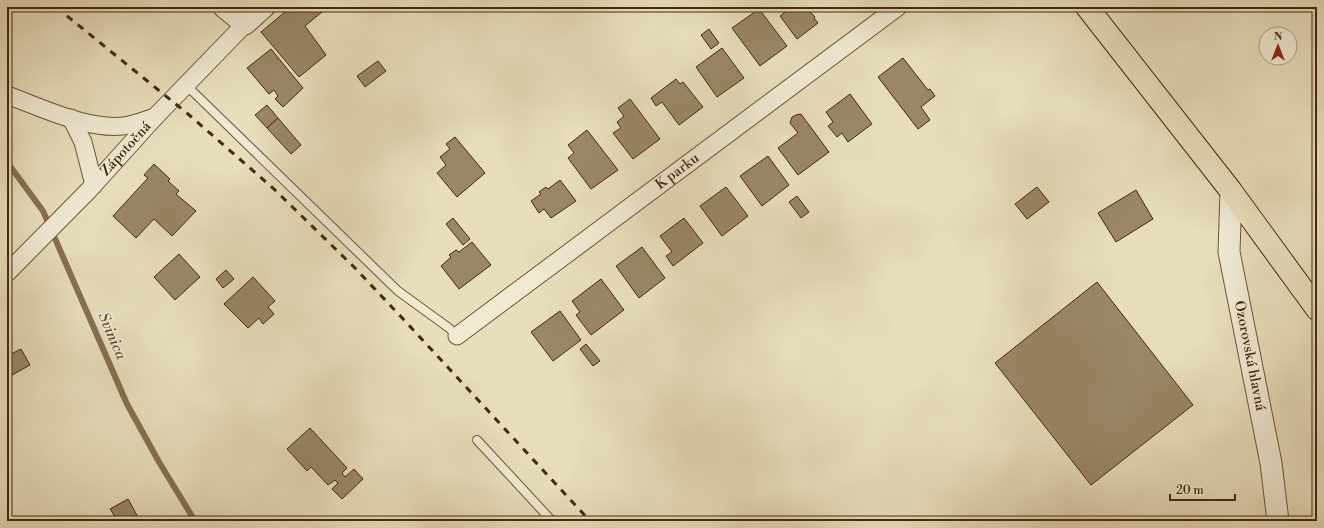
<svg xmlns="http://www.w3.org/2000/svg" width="1324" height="528" viewBox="0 0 1324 528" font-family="'Libre Bodoni',serif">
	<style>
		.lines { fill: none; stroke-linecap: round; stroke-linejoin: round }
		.stream { stroke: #867050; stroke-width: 6 }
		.building { fill: #9a8767; stroke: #45290a }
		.service-casing { stroke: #6e5636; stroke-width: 10 }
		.minor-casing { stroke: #6e5636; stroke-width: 19 }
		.tertiary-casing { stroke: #6e5636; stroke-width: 23 }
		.primary-casing { stroke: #45290a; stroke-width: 24 }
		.service { stroke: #f0ead3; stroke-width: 8 }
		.minor { stroke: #f0ead3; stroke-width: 17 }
		.tertiary { stroke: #f0ead3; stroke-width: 21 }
		.primary { stroke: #e8debc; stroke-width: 22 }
		.rail { stroke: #45290a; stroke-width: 3; stroke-dasharray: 7 7; stroke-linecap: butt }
		.labels { text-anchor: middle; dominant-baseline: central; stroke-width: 3.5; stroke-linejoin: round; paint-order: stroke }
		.street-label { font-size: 14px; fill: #45290a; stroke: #f0ead3 }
		.water-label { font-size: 15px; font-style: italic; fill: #654d2d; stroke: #f0ead3 }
	</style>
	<rect width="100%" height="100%" fill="#e8debc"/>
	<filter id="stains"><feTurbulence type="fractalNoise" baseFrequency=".005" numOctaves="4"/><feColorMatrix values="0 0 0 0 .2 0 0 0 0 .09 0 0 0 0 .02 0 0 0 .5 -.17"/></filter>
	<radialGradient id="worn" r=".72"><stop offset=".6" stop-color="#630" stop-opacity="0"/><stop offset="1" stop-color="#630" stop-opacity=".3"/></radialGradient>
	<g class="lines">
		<polyline class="stream" points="7,162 43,211 127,404 159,462 195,521"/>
	</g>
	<g class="building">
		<polygon points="291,7 328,7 305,26 326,55 299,77 261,32"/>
		<polygon points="792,7 806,7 815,17 814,18 818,23 797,39 780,16"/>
		<polygon points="759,9 787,46 760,66 732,28"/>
		<polygon points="709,29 719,43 711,49 701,35"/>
		<polygon points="722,48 744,78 717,97 696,67"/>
		<polygon points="271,49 303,88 283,107 275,99 278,96 274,90 269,94 247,68"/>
		<polygon points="903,58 928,90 930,89 935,96 921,107 930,120 918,129 878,77"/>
		<polygon points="378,61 386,71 365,87 357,76"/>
		<polygon points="676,79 680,84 683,82 703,107 679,125 662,102 656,106 651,98"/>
		<polygon points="850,94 872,124 848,142 842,133 837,137 828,126 833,122 826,112"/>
		<polygon points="630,99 660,139 633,159 613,133 621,128 617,122 624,116 618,108"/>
		<polygon points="267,105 278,118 267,128 255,115"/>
		<polygon points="801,114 829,152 798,175 778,148 798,133 790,123 792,117 796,115"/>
		<polygon points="278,118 301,145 291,154 267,128"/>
		<polygon points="587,130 618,170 591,189 568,158 574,153 568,145"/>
		<polygon points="455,137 485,173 457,197 437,173 446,165 440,157 450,149 446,144"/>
		<polygon points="768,156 789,185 762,206 740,176"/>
		<polygon points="154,164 170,179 168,181 179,191 176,194 196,211 172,236 154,219 136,238 113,216 148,178 144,175"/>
		<polygon points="560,180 576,201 551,218 544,209 539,213 531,201 541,194 539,192 546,187 548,189"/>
		<polygon points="726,187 748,216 722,236 700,206"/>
		<polygon points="1037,187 1049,202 1027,219 1015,204"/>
		<polygon points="1136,190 1153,219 1116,242 1098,213"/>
		<polygon points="797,196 809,212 801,218 789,202"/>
		<polygon points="453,218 470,239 463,245 446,224"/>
		<polygon points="684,218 703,243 673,266 666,256 672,252 660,236"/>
		<polygon points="472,242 491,265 459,289 441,266 451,257 449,255 456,250 459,252"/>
		<polygon points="642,247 665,278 639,298 616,266"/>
		<polygon points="179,254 200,277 175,300 154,277"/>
		<polygon points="226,270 234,279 223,288 216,279"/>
		<polygon points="253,277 275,301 268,307 274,314 263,324 259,318 248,328 224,304"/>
		<polygon points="601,279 624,310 591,335 576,315 580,312 572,301"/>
		<polygon points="1097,282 1193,405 1091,485 995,363"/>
		<polygon points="560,311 581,340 553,361 531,332"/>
		<polygon points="586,344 600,361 593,366 580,349"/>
		<polygon points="21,349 30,365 7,378 7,356"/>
		<polygon points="310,428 347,468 342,473 345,477 354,469 363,479 342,499 332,489 338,483 335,480 328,485 311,467 307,471 287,449"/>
		<polygon points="128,499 140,521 118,521 110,509"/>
	</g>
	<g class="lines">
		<defs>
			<g id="service">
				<polyline points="186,85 398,291 449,328 457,336"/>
				<polyline points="477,440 552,521"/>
			</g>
			<g id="minor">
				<path d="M7,95C40,107 93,133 129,125C138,123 146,120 155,117"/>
				<polyline points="71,118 83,142 94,185"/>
				<path id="s1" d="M7,273L89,190L155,117L245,24"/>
				<path id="s2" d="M457,336L898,7"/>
			</g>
			<g id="tertiary">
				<polyline points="224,7 245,24 264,7"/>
				<path id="s3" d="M1231,191L1229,252L1271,463L1278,521"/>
			</g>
			<polyline id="primary" points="1087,7 1231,191 1317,309"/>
		</defs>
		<use href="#service" class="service-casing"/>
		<use href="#minor" class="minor-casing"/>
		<use href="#tertiary" class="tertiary-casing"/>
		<use href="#primary" class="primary-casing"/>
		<use href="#service" class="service"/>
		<use href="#minor" class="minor"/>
		<use href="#tertiary" class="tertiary"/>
		<use href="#primary" class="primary"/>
		<polyline class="rail" points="56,7 188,114 274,189 355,268 405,321 590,521"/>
	</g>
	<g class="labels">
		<g class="street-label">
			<text stroke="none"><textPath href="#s1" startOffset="172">Zápotočná</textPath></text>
			<text stroke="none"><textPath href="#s2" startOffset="275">K parku</textPath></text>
			<text stroke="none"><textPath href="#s3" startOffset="167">Ozorovská hlavná</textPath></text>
		</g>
		<g class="water-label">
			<text transform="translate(112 336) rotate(67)">Svinica</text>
		</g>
	</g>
	<rect width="1324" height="528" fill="none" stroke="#e8debc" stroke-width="24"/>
	<rect x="8" y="8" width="1308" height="512" fill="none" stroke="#45290a" stroke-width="2"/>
	<rect x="12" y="12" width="1300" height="504" fill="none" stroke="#45290a"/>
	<g transform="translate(1278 46)"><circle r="19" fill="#f0ead3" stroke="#ac9d83"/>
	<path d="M0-3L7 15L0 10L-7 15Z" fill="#8f2418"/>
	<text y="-6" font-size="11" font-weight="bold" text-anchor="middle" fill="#45290a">N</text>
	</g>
	<path d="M1170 494v6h65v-6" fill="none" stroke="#45290a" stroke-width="2"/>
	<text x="1176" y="494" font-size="12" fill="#45290a" stroke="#f0ead3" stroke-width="3" paint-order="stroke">20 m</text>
	<rect width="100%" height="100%" filter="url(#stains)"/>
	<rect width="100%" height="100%" fill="url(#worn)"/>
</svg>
